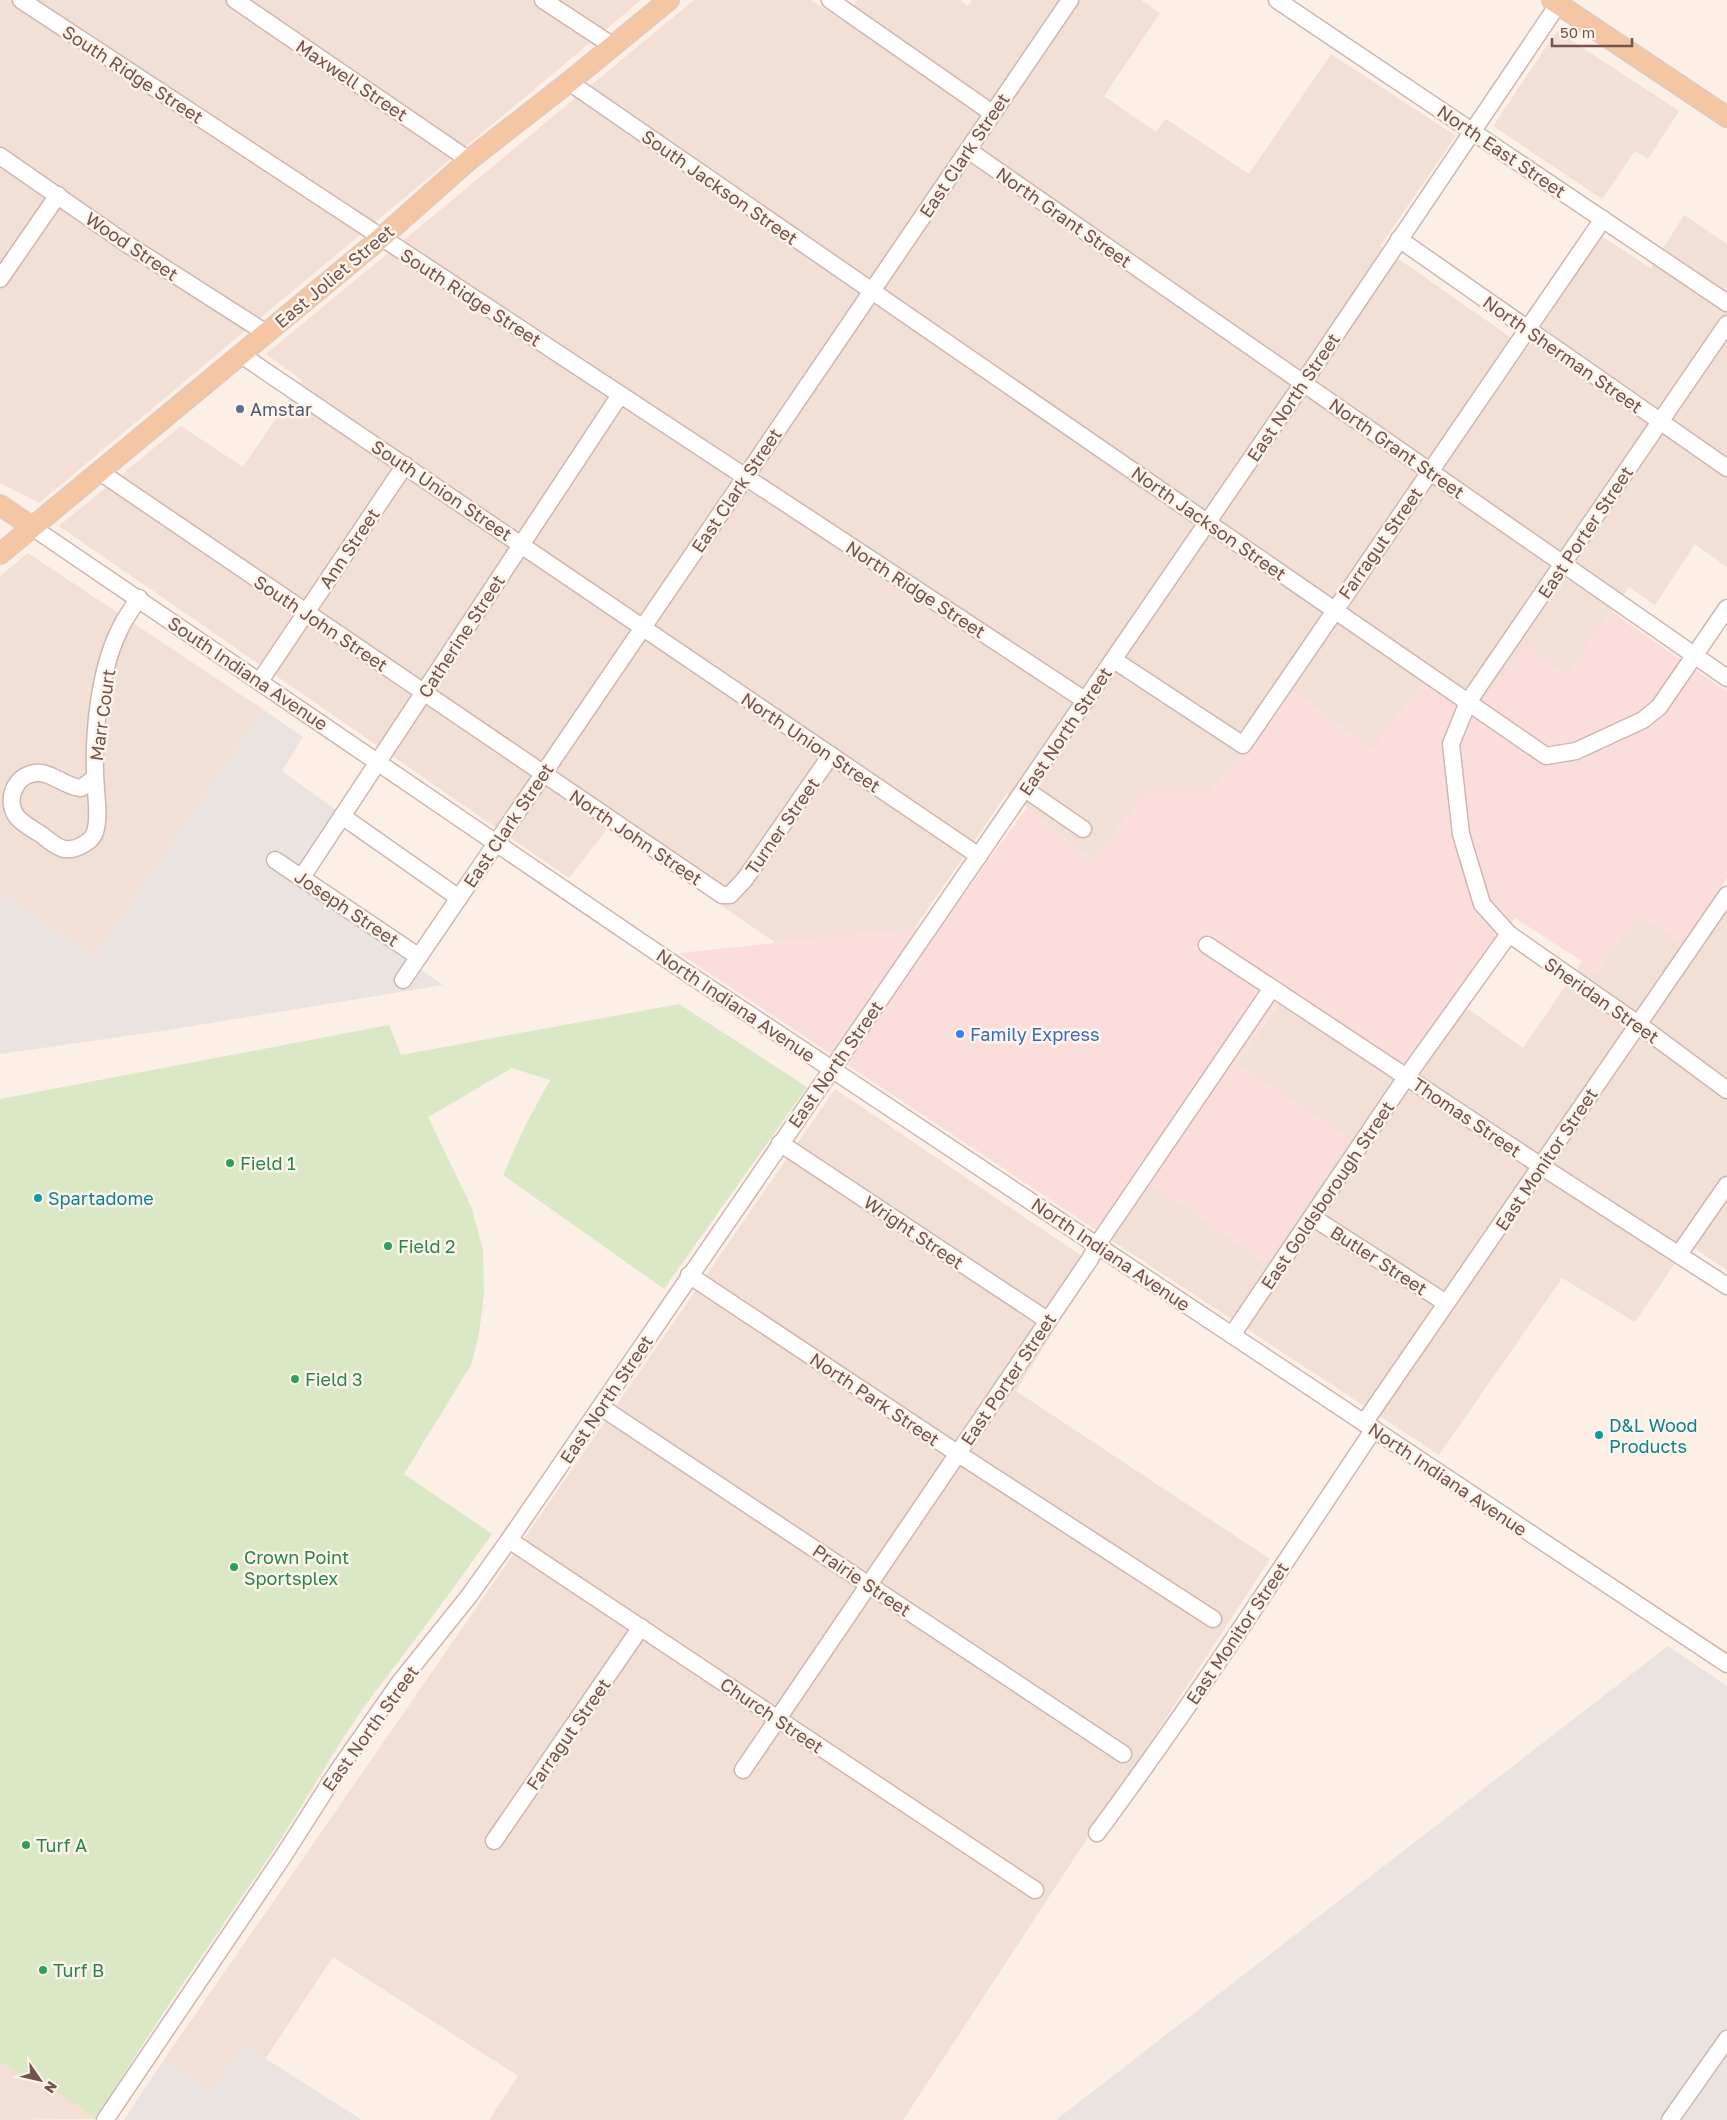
<svg xmlns="http://www.w3.org/2000/svg" width="1727" height="2120" viewBox="0 0 1727 2120" font-family="'Golos Text',sans-serif">
	<style>
		.residential { fill: #f2dfd5 }
		.commercial { fill: #fbdedb }
		.industrial { fill: #ebe3e0 }
		.green { fill: #dae8c5 }
		.lines { fill: none; stroke-linecap: round; stroke-linejoin: round }
		.minor-casing { stroke: #ceb7b0; stroke-width: 19 }
		.major-casing { stroke: #d5cbc9; stroke-width: 22 }
		.minor { stroke: #fff; stroke-width: 16 }
		.major { stroke: #f5c6a3; stroke-width: 20 }
		.service-dot { fill: #5c6f8a; stroke: #fef4ec; stroke-width: 2 }
		.shop-dot { fill: #3f7fe0; stroke: #fef4ec; stroke-width: 2 }
		.leisure-dot { fill: #2e9e5b; stroke: #fef4ec; stroke-width: 2 }
		.culture-dot { fill: #0f9aa8; stroke: #fef4ec; stroke-width: 2 }
		.labels { text-anchor: middle; dominant-baseline: central; stroke-width: 5; stroke-linejoin: round; paint-order: stroke }
		.street-label { font-size: 18px; fill: #73534c; stroke: #fef4ec }
		.service-label { font-size: 18px; fill: #4e5e75; stroke: #fef4ec; text-anchor: start }
		.shop-label { font-size: 18px; fill: #366cbe; stroke: #fef4ec; text-anchor: start }
		.leisure-label { font-size: 18px; fill: #27864d; stroke: #fef4ec; text-anchor: start }
		.culture-label { font-size: 18px; fill: #0d838f; stroke: #fef4ec; text-anchor: start }
	</style>
	<rect width="100%" height="100%" fill="#fbefe6"/>
	<g class="residential">
		<polygon points="0,0 641,0 39,503 0,483"/>
		<polygon points="694,0 811,0 843,21 857,0 960,0 968,6 972,0 1141,0 1160,13 1104,96 1156,132 1166,119 1249,174 1331,54 1456,136 1380,246 1527,349 1601,236 1651,268 1684,215 1727,244 1727,567 1695,544 1655,605 1629,587 1566,676 1475,716 1422,684 1372,750 1294,692 1209,793 1147,793 1092,861 1027,807 1007,793 914,929 776,943 608,828 569,878 59,526 181,426 243,467 302,380 266,354"/>
		<polygon points="1557,31 1679,111 1648,159 1635,151 1602,199 1493,126"/>
		<polygon points="28,553 264,710 94,957 0,892 0,576"/>
		<polygon points="1718,891 1727,897 1727,1270 1688,1244 1635,1322 1562,1278 1439,1455 1111,1240 1151,1183 1267,1263 1236,1064 1288,991 1454,999 1523,1048 1582,962 1597,971 1638,914 1683,942"/>
		<polygon points="835,1089 1095,1265 1016,1391 1270,1559 903,2120 489,2120 518,2076 333,1957 265,2059 244,2046 211,2092 163,2061"/>
		<polygon points="0,2062 27,2080 37,2078 97,2119 0,2120"/>
	</g>
	<polygon class="commercial" points="1611,611 1727,692 1727,878 1683,942 1638,914 1597,971 1515,918 1402,1068 1287,991 1236,1064 1350,1138 1267,1263 1152,1184 1111,1240 679,953 941,926 1027,807 1092,861 1147,793 1209,793 1294,692 1372,750 1422,684 1475,716 1525,644 1566,676"/>
	<g class="industrial">
		<polygon points="264,710 303,737 282,771 336,810 290,879 443,985 168,1030 0,1054 0,892 94,957"/>
		<polygon points="1668,1646 1727,1686 1727,2120 1056,2120"/>
		<polygon points="244,2045 362,2120 124,2120 163,2061 211,2092"/>
	</g>
	<path class="green" d="M679,1004L807,1087L664,1289L503,1175L525,1126L550,1080L512,1068L428,1117L471,1206L483,1250L484,1295L479,1334L471,1365L404,1474L492,1534C454,1588 415,1640 375,1692C338,1742 309,1796 275,1848C215,1938 151,2026 97,2119L37,2078L27,2080L0,2062V1099L389,1025L401,1055Z"/>
	<g class="lines">
		<defs>
			<g id="minor">
				<polyline points="21,0 1086,701"/>
				<polyline points="235,0 469,160"/>
				<polyline points="543,0 613,46"/>
				<polyline points="830,0 992,113"/>
				<polyline points="1277,0 1727,303"/>
				<polyline points="569,82 1546,756 1576,751 1643,720 1659,707 1727,608"/>
				<polyline points="968,150 1727,678"/>
				<polyline points="0,156 127,244 266,333"/>
				<polyline points="1399,239 1727,468"/>
				<polyline points="0,279 58,195"/>
				<polyline points="1727,324 1468,702 1451,744 1461,834 1482,904 1509,934 1638,1024 1727,1090"/>
				<polyline points="240,354 979,856"/>
				<polyline points="100,472 722,895 730,895 745,879 831,755"/>
				<polyline points="32,527 684,971 1727,1664"/>
				<polyline points="1114,660 1243,745 1603,219"/>
				<polyline points="260,681 405,465"/>
				<path d="M95,778L81,788C65,787 51,771 35,773C14,776 5,801 17,817C23,824 34,830 42,835C48,840 56,847 64,849C75,851 92,842 95,832C99,820 97,803 96,790C92,742 98,674 119,631C124,619 132,609 139,598"/>
				<polyline points="1025,789 1083,829"/>
				<polyline points="342,816 459,898"/>
				<polyline points="275,860 419,957"/>
				<polyline points="302,877 620,395"/>
				<polyline points="1207,945 1541,1166 1727,1286"/>
				<polyline points="403,980 1070,0"/>
				<polyline points="780,1143 1047,1320"/>
				<polyline points="1312,1217 1446,1303"/>
				<polyline points="1679,1254 1727,1185"/>
				<polyline points="689,1275 957,1453 1213,1619"/>
				<polyline points="1232,1335 1407,1076 1509,934"/>
				<polyline points="601,1407 1123,1754"/>
				<polyline points="1364,1423 1727,895"/>
				<polyline points="509,1540 1035,1890"/>
				<polyline points="743,1770 1090,1259 1097,1245 1272,988"/>
				<path d="M1097,1833C1194,1702 1283,1565 1374,1429"/>
				<polyline points="494,1841 641,1627"/>
				<polyline points="105,2120 284,1855 337,1772 400,1682 469,1596 509,1540 1303,383 1561,0"/>
				<polyline points="1670,2120 1727,2039"/>
			</g>
			<g id="major">
				<polyline points="1552,0 1727,117"/>
				<polyline points="0,505 32,527"/>
				<polyline points="0,554 381,238 469,160 569,82 669,0"/>
			</g>
		</defs>
		<use href="#minor" class="minor-casing"/>
		<use href="#major" class="major-casing"/>
		<use href="#minor" class="minor"/>
		<use href="#major" class="major"/>
	</g>
	<circle class="service-dot" cx="240" cy="409" r="5"/>
	<circle class="shop-dot" cx="960" cy="1034" r="5"/>
	<g class="leisure-dot">
		<circle cx="230" cy="1163" r="5"/>
		<circle cx="388" cy="1246" r="5"/>
		<circle cx="295" cy="1379" r="5"/>
		<circle cx="234" cy="1567" r="5"/>
		<circle cx="26" cy="1845" r="5"/>
		<circle cx="43" cy="1970" r="5"/>
	</g>
	<g class="culture-dot">
		<circle cx="38" cy="1198" r="5"/>
		<circle cx="1599" cy="1435" r="5"/>
	</g>
	<g class="labels">
		<g class="street-label">
			<text transform="translate(133 74) rotate(33)">South Ridge Street</text>
			<text transform="translate(352 80) rotate(34)">Maxwell Street</text>
			<text transform="translate(1502 151) rotate(34)">North East Street</text>
			<text transform="translate(964 155) rotate(-56)">East Clark Street</text>
			<text transform="translate(720 187) rotate(35)">South Jackson Street</text>
			<text transform="translate(1064 217) rotate(35)">North Grant Street</text>
			<text transform="translate(132 246) rotate(34)">Wood Street</text>
			<text transform="translate(334 276) rotate(-40)">East Joliet Street</text>
			<text transform="translate(471 297) rotate(33)">South Ridge Street</text>
			<text transform="translate(1563 354) rotate(35)">North Sherman Street</text>
			<text transform="translate(1293 397) rotate(-56)">East North Street</text>
			<text transform="translate(1397 448) rotate(35)">North Grant Street</text>
			<text transform="translate(442 490) rotate(34)">South Union Street</text>
			<text transform="translate(736 490) rotate(-56)">East Clark Street</text>
			<text transform="translate(1209 523) rotate(35)">North Jackson Street</text>
			<text transform="translate(1585 532) rotate(-56)">East Porter Street</text>
			<text transform="translate(1380 543) rotate(-55)">Farragut Street</text>
			<text transform="translate(349 548) rotate(-56)">Ann Street</text>
			<text transform="translate(916 589) rotate(33)">North Ridge Street</text>
			<text transform="translate(321 623) rotate(34)">South John Street</text>
			<text transform="translate(461 636) rotate(-57)">Catherine Street</text>
			<text transform="translate(248 673) rotate(34)">South Indiana Avenue</text>
			<text transform="translate(102 715) rotate(-82)">Marr Court</text>
			<text transform="translate(1065 731) rotate(-56)">East North Street</text>
			<text transform="translate(811 742) rotate(34)">North Union Street</text>
			<text transform="translate(508 825) rotate(-56)">East Clark Street</text>
			<text transform="translate(782 826) rotate(-55)">Turner Street</text>
			<text transform="translate(636 837) rotate(34)">North John Street</text>
			<text transform="translate(347 908) rotate(34)">Joseph Street</text>
			<text transform="translate(1602 1000) rotate(35)">Sheridan Street</text>
			<text transform="translate(736 1005) rotate(34)">North Indiana Avenue</text>
			<text transform="translate(835 1064) rotate(-55)">East North Street</text>
			<text transform="translate(1467 1117) rotate(34)">Thomas Street</text>
			<text transform="translate(1546 1159) rotate(-56)">East Monitor Street</text>
			<text transform="translate(1327 1195) rotate(-56)">East Goldsborough Street</text>
			<text transform="translate(914 1232) rotate(34)">Wright Street</text>
			<text transform="translate(1111 1254) rotate(34)">North Indiana Avenue</text>
			<text transform="translate(1379 1260) rotate(33)">Butler Street</text>
			<text transform="translate(1008 1379) rotate(-56)">East Porter Street</text>
			<text transform="translate(606 1399) rotate(-56)">East North Street</text>
			<text transform="translate(875 1399) rotate(34)">North Park Street</text>
			<text transform="translate(1448 1479) rotate(34)">North Indiana Avenue</text>
			<text transform="translate(862 1580) rotate(34)">Prairie Street</text>
			<text transform="translate(1237 1633) rotate(-56)">East Monitor Street</text>
			<text transform="translate(772 1715) rotate(34)">Church Street</text>
			<text transform="translate(370 1728) rotate(-54)">East North Street</text>
			<text transform="translate(568 1734) rotate(-55)">Farragut Street</text>
		</g>
		<g class="service-label">
			<text x="250" y="409">Amstar</text>
		</g>
		<g class="shop-label">
			<text x="970" y="1034">Family Express</text>
		</g>
		<g class="leisure-label">
			<text x="240" y="1163">Field 1</text>
			<text x="398" y="1246">Field 2</text>
			<text x="305" y="1379">Field 3</text>
			<text x="244" y="1557">Crown Point<tspan x="244" dy="21">Sportsplex</tspan></text>
			<text x="36" y="1845">Turf A</text>
			<text x="53" y="1970">Turf B</text>
		</g>
		<g class="culture-label">
			<text x="48" y="1198">Spartadome</text>
			<text x="1609" y="1425">D&amp;L Wood<tspan x="1609" dy="21">Products</tspan></text>
		</g>
	</g>
	<g transform="translate(40 2080) rotate(124)" stroke="#fef4ec" stroke-width="4" paint-order="stroke">
	<path d="M0-4L9 19L0 12L-9 19Z" fill="#73534c"/>
	<text y="-8" font-size="14" font-weight="bold" text-anchor="middle" fill="#73534c">N</text>
	</g>
	<path d="M1552 38v8h80v-8" fill="none" stroke="#73534c" stroke-width="2.5"/>
	<text x="1560" y="38" font-size="15" fill="#73534c" stroke="#fef4ec" stroke-width="4" paint-order="stroke">50 m</text>
</svg>
